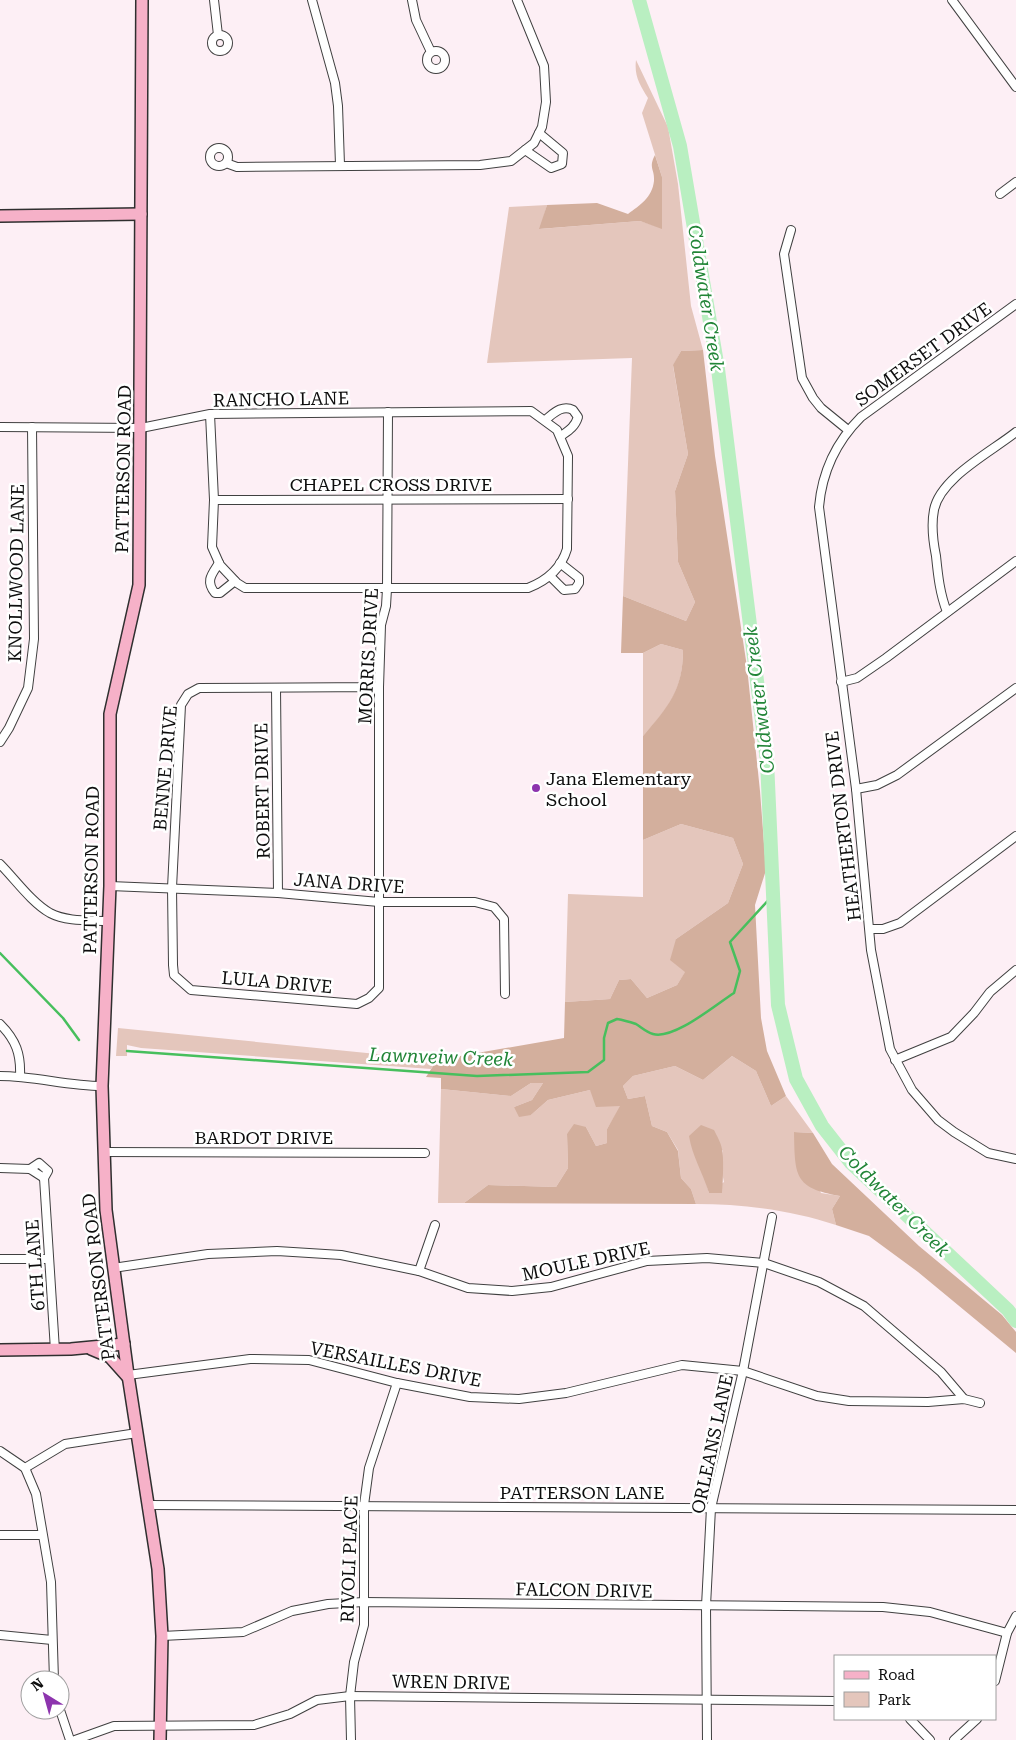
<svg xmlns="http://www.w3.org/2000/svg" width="1016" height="1740" viewBox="0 0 1016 1740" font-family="'Roboto Serif',serif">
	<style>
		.green { fill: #e4c6bc; fill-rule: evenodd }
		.forest { fill: #d3af9d }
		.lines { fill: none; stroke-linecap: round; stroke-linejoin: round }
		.stream { stroke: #47bf5d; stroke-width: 2.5 }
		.river { stroke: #b9efc1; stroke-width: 14 }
		.street-casing { stroke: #404040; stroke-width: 10 }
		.secondary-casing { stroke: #2f2f2f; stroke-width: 14 }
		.street { stroke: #fff; stroke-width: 8 }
		.secondary { stroke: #f6b1c8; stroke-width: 11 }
		.poi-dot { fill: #8d34ae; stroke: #fff; stroke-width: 2 }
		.labels { text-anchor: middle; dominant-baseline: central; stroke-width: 5; stroke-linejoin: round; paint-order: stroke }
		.street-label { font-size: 18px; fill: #0d0d0d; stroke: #fff }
		.poi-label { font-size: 18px; fill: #0d0d0d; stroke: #fff; text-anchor: start }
		.water-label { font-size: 19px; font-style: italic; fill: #218537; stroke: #fff }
	</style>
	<rect width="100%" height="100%" fill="#fdeff5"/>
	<g class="green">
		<path d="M636,60L668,127L678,184L691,306L703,350L681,351L673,366L688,454L675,491L678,562L695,602L686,621L623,596L632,358L487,363L509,207L547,205L540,229L640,221L662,228V177L642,113L648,98C640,85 634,76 636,60Z"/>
		<path d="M661,644L683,650C683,690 669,707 643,736V653Z"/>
		<polygon points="681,824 733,838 743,864 728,903 676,939 686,971 677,985 647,998 631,979 619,980 610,999 565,1002 568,894 643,897 643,840"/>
		<polygon points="118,1028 437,1060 431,1069 141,1048 127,1045 127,1056 116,1056"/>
		<path d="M732,1056L756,1071L771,1106L786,1096L813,1133L794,1132L821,1193L840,1196L832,1209L836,1225C791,1210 743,1204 696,1204L691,1189L681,1178L678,1150L667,1132L652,1126L645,1096L628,1099L623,1086L633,1076L675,1066L703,1080ZM723,1150L721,1168L724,1182L709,1193L702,1168Z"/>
		<polygon points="531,1083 543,1083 532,1100 514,1107 531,1115 548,1100 590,1090 621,1106 607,1129 607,1143 596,1146 586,1127 567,1134 568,1168 556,1187 488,1185 464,1203 438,1203 441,1089 511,1096"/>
	</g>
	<g class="forest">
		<path d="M655,155L662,177V229L640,221L539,229L547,205L597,203L628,214C640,205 652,198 654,181C655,169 648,168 655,155Z"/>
		<path d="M703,350L715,456L747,667L760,791L766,870L755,905L761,1018L767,1051L786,1096L771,1106L756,1071L732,1056L703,1080L675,1066L633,1076L623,1086L628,1099L645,1096L652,1126L667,1132L678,1151L681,1178L691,1189L696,1204L464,1203L488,1185L556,1187L568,1168L567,1134L574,1124L586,1127L596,1146L607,1143V1129L620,1106L596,1107L590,1090L548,1100L531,1115L519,1117L514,1107L532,1100L543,1083H531L511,1096L441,1089V1078L426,1077L437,1060L564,1038L565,1002L610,999L619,980L631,979L647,998L677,985L685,972L670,960L676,939L728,903L743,864L733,838L681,824L643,840V736C668,707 683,690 683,650L661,644L643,653H621L623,596L686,621L695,602L678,562L675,491L688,454L673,365L681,351Z"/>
		<path d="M701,1125L714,1130C717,1136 721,1143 722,1149C724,1155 723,1186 722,1193H709C703,1173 692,1156 689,1136Z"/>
		<path d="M794,1132L813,1133L832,1164L919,1246L1002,1315L1016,1332V1353L918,1272L869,1236L836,1225L832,1209L840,1196C794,1188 795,1176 794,1132Z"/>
	</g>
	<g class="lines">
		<g class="stream">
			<polyline points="0,953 63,1018 79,1040"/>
			<path d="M127,1051L477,1076L588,1072L604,1060V1038L608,1023L617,1019C623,1020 630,1022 636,1024C641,1027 646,1032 653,1034C674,1040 715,1005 734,993L740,971L730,942L773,895"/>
		</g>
		<polyline class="river" points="639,0 680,146 718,369 767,761 778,1005 796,1079 822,1126 851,1163 1008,1310 1016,1321"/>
		<defs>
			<g id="street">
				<polyline points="214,0 218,35"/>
				<polyline points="312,0 335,83 338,106 340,165"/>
				<polyline points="412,0 416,20 431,52"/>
				<polyline points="952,0 1016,87"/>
				<circle cx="220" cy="43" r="8"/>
				<circle cx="436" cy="60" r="9"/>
				<circle cx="219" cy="157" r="9"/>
				<polyline points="525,150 551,168 562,164 563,153 539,133"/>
				<polyline points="226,163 237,167 480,165 511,161 534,143 542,127 546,102 544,66 517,0"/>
				<polyline points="1000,194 1016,182"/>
				<polyline points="791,230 784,254 802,378 813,398 821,408 848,430"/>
				<path d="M1016,304L861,417C836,442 822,472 819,507L856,789L871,950L890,1049L912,1090L938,1120L954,1132L988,1153L1016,1159"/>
				<path d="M545,420C553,414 562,404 573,410L578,417C575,427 568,431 561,436"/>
				<path d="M0,427L141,428L210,414L531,411L557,430L568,456L567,549C561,569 546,581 528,588H245L237,583L220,565L212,547L214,500L210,414"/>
				<polyline points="214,500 568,499"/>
				<path d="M219,563C212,574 205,581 215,593H220L235,581"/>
				<polyline points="550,576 564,590 575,589 579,583 579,578 560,563"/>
				<path d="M947,612C940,594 938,576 936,556C933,541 931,525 934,510C940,478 991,452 1016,432"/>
				<polyline points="841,682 857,678 886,658 1016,561"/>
				<polyline points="379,687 199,688 188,694 181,705 172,888 173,965 174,975 191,990 357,1004 369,998 379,988 379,687 381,625 386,606 387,589 388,412"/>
				<polyline points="276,688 278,893"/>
				<polyline points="0,742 9,728 28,688 34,639 32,427"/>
				<polyline points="856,789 877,785 897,775 1016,688"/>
				<path d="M0,864C15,879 31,902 50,913C67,922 90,920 108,921"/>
				<polyline points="110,886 278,893 379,902 475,902 494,907 504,919 505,994"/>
				<polyline points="871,929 883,929 900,923 1016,836"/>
				<path d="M0,1024C16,1040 21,1054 20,1076"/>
				<polyline points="895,1060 951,1037 974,1013 990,992 1016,970"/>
				<path d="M0,1076C35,1076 67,1086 102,1086"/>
				<polyline points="103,1152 425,1153"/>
				<polyline points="0,1168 30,1169 44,1178"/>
				<polyline points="30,1169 39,1163 48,1171 44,1178"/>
				<polyline points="44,1178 55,1350"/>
				<polyline points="0,1259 49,1259"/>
				<polyline points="113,1268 208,1254 277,1251 341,1255 419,1271 468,1288 512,1291 551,1287 647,1261 707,1258 764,1263 819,1282 864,1306 941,1372 964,1399"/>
				<polyline points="419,1271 435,1225"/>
				<polyline points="128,1375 250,1359 309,1360 397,1383 470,1397 519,1399 566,1393 682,1365 743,1371 817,1396 849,1401 928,1402 964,1399 980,1403"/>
				<polyline points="0,1451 25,1468 65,1444 137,1433"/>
				<polyline points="25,1468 36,1494 51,1582 54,1680"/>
				<polyline points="148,1505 1016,1510"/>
				<polyline points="0,1535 42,1535"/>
				<polyline points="0,1635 52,1640"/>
				<polyline points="162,1636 243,1632 292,1611 328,1604 364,1602 883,1607 930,1612 1007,1633"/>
				<polyline points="995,1681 1007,1633 1016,1616"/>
				<polyline points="60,1710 70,1740"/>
				<polyline points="910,1719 930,1740"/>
				<polyline points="75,1740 114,1726 254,1725 290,1714 317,1700 350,1696 835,1701"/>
				<polyline points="351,1740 350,1696 354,1662 364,1625 364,1505 369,1468 397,1383"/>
				<polyline points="707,1740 706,1606 711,1508 743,1371 772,1217"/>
				<polyline points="954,1740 977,1719"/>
			</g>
			<g id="secondary">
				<polyline points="142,0 139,585 110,714 110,886 102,1086 106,1210 128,1375 158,1569 162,1636 160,1740"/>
				<polyline points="0,216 141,214"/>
				<polyline points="91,1349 110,1357 127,1376"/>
				<polyline points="0,1350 71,1349 124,1344"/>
			</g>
		</defs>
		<use href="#street" class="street-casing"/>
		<use href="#secondary" class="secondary-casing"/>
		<use href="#street" class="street"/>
		<use href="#secondary" class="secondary"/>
	</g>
	<circle class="poi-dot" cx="536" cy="788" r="5"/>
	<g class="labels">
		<g class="street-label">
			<text transform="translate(923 354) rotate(-36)">SOMERSET DRIVE</text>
			<text transform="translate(281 399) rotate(-1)">RANCHO LANE</text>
			<text transform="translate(123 469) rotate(-89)">PATTERSON ROAD</text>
			<text x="391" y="484">CHAPEL CROSS DRIVE</text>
			<text transform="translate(16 573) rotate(-89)">KNOLLWOOD LANE</text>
			<text transform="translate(368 656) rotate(-87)">MORRIS DRIVE</text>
			<text transform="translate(165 768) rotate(-85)">BENNE DRIVE</text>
			<text transform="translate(262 791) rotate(-91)">ROBERT DRIVE</text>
			<text transform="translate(843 826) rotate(-97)">HEATHERTON DRIVE</text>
			<text transform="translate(91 870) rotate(-89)">PATTERSON ROAD</text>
			<text transform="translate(349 883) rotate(4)">JANA DRIVE</text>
			<text transform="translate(277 982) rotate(5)">LULA DRIVE</text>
			<text x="264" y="1137">BARDOT DRIVE</text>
			<text transform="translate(586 1261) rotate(-12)">MOULE DRIVE</text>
			<text transform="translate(35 1265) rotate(-94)">6TH LANE</text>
			<text transform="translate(98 1277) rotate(-97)">PATTERSON ROAD</text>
			<text transform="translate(396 1364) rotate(11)">VERSAILLES DRIVE</text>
			<text transform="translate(712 1444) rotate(-78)">ORLEANS LANE</text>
			<text x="582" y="1492">PATTERSON LANE</text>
			<text transform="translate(349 1559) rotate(-88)">RIVOLI PLACE</text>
			<text transform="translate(584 1590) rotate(1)">FALCON DRIVE</text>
			<text transform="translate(451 1682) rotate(1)">WREN DRIVE</text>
		</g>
		<g class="poi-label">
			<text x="546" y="778">Jana Elementary<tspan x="546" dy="21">School</tspan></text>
		</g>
		<g class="water-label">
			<text transform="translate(706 298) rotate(81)">Coldwater Creek</text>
			<text transform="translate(759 700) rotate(-97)">Coldwater Creek</text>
			<text transform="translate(441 1057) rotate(2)">Lawnveiw Creek</text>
			<text transform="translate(894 1201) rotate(45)">Coldwater Creek</text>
		</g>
	</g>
	<rect x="834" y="1655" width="162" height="65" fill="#ffffff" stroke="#9e9e9e"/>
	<rect x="844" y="1671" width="25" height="8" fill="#f6b1c8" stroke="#9e9e9e"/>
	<text x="878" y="1680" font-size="15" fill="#0d0d0d">Road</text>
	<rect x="844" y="1692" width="25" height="15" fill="#e4c6bc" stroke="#9e9e9e"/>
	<text x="878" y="1705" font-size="15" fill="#0d0d0d">Park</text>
	<g transform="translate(45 1695) rotate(323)"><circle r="24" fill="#ffffff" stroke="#9e9e9e"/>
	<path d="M0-4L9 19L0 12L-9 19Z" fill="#8d34ae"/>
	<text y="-8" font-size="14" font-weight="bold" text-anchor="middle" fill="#0d0d0d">N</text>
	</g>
</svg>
